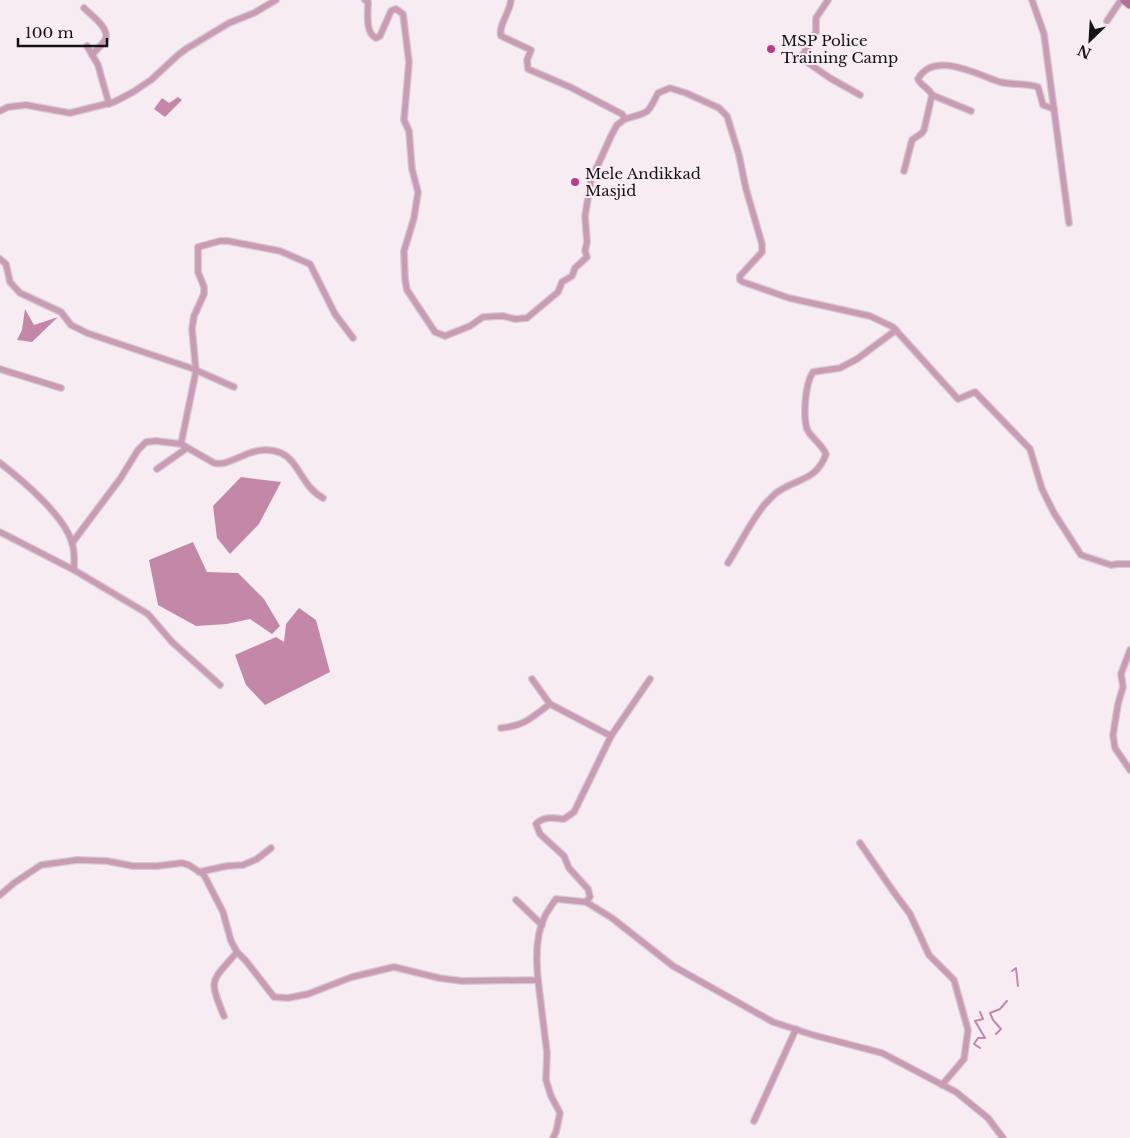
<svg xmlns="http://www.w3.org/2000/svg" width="1130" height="1138" viewBox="0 0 1130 1138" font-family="'Libre Baskerville',serif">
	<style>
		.water { fill: #c388a8 }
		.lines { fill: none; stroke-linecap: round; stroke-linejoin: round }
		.stream { stroke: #c388a8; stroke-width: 2 }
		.street-casing { stroke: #d3c9ce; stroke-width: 8 }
		.secondary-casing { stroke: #d3c9ce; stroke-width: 11 }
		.street { stroke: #ca9bb4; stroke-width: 5.5 }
		.secondary { stroke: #b47197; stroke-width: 9 }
		.poi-dot { fill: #ba3d8c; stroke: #f7ecf2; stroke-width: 2 }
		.labels { text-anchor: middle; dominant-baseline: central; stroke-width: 4; stroke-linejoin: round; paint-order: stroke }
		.poi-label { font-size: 15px; fill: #151214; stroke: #f7ecf2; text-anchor: start }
	</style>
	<rect width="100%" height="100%" fill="#f7ecf2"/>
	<g class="water">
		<polygon points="178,97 182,100 165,117 154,109 162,98 169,103"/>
		<polygon points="25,309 34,325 58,317 32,342 17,340 22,330"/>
		<polygon points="241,477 281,482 259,524 230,554 217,538 213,506"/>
		<polygon points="193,542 207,572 238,573 264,599 280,626 272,634 250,619 227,624 196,626 158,605 149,560"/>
		<polygon points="299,608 316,620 330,672 265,705 246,685 235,655 276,637 284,642 286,624"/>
	</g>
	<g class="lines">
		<g class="stream">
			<polyline points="1012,971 1016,968 1018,986"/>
			<polyline points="980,1012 983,1019 975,1021 985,1038 978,1038 974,1044 980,1048"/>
			<polyline points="996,1034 1001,1029 993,1020 990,1013 1000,1009 1007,1001"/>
		</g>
		<defs>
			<g id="street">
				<path d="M365,0L368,2C368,13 365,33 376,38L380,36L391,11L396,9L403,14L409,62L404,120L409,131L412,169L418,192L414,218L404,251L405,279L407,290L435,332L445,336L470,326L483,317L503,316L515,319L527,318L558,292L562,282L572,276L575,268L587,257L585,251L587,242L585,216L591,180L612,134L617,125L625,119L622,114L570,87L528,69L527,60L531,50L501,36C498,25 510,13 511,0"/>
				<polyline points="828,0 816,18 816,32 801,58 830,78 860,95"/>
				<polyline points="1032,0 1044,34 1069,223"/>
				<path d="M84,8C91,15 111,29 105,40C102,45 96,50 92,55"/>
				<polyline points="1107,21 1121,0"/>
				<polyline points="87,46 98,65 109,104"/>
				<polyline points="932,95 971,111"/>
				<polyline points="0,111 8,107 26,105 70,113 114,102 133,92 151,80 178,55 186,49 229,23 254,13 276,0"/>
				<path d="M625,119C648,112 647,116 658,93L670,88L686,93L719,108L727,116L739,155L746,189L762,244V252L740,276V280L743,282L789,298L870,316L893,327L958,399L975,392L1030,449L1042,489L1054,513L1081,555L1111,565L1118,564H1130"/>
				<path d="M904,171L912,140L922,133L924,130L932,95C929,88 921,86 918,79C934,50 978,75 1000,82C1012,85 1026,83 1038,87L1043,105L1054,109"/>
				<polyline points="0,259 6,264 10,282 20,293 61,312 71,325 87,333 191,368 234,387"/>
				<polyline points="0,369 61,388"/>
				<polyline points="181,444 196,371 192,329 194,316 204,294 204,287 198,272 198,247 220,241 228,241 280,251 310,264 335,314 353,338"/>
				<path d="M0,463C22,480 65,516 72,543C75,551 74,562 74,570"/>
				<polyline points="157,469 187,448"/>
				<polyline points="0,532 74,570 148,614 172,642 220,685"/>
				<path d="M72,543L120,479L138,450L146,442L156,441L181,444L214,463C232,468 253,441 281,453C299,461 302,487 323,498"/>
				<path d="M728,563C740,544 751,521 765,504C769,500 774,494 779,491C799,478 817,480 826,454C822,444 810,437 807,429C803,415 805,384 813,372L840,368L857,359L896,330"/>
				<polyline points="1130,650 1121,674 1123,687 1118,704 1113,735 1115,748 1130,770"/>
				<path d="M532,679L550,704L611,736L574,812L564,819C553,818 544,816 536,824L540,834L564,856L569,868L588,889L590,897L586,902"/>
				<path d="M501,728C525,726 532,717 550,704"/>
				<polyline points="611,736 650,679"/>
				<polyline points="860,843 893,891 910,914 929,955 954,980 968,1030 964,1059 942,1085"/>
				<polyline points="199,872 227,866 243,865 257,859 271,848"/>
				<path d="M0,895L14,883L41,865L77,860L107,861L133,866H157L182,863L189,865L204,875L223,912L231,941L237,952L246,961L274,997L288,998L308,994L352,977L394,967L439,978L462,981L538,980C536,960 535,935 545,916C548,910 552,905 556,899L586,902L612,918L673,966L773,1022L813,1035L882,1053L956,1092L988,1118L1003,1138"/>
				<polyline points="516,900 542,925"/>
				<polyline points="538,980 547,1053 546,1080 551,1096 560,1113 556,1132 553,1138"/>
				<path d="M224,1016C208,977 211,983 237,952"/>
				<polyline points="754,1121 796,1029"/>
			</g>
			<polyline id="secondary" points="1125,0 1130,4"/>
		</defs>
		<use href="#street" class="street-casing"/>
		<use href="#secondary" class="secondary-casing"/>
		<use href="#street" class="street"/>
		<use href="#secondary" class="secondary"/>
	</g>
	<g class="poi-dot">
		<circle cx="771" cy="49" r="5"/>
		<circle cx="575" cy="182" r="5"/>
	</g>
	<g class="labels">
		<g class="poi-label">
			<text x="781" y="40">MSP Police<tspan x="781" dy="17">Training Camp</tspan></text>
			<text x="585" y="173">Mele Andikkad<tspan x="585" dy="17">Masjid</tspan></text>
		</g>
	</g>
	<g transform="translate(1090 40) rotate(205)" stroke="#f7ecf2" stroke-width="4" paint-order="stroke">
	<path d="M0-4L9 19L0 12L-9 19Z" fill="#151214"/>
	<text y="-8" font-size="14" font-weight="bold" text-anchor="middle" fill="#151214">N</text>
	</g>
	<path d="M18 38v8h89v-8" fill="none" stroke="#151214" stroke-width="2.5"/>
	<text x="25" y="38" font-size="15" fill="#151214" stroke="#f7ecf2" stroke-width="4" paint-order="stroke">100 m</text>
</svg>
